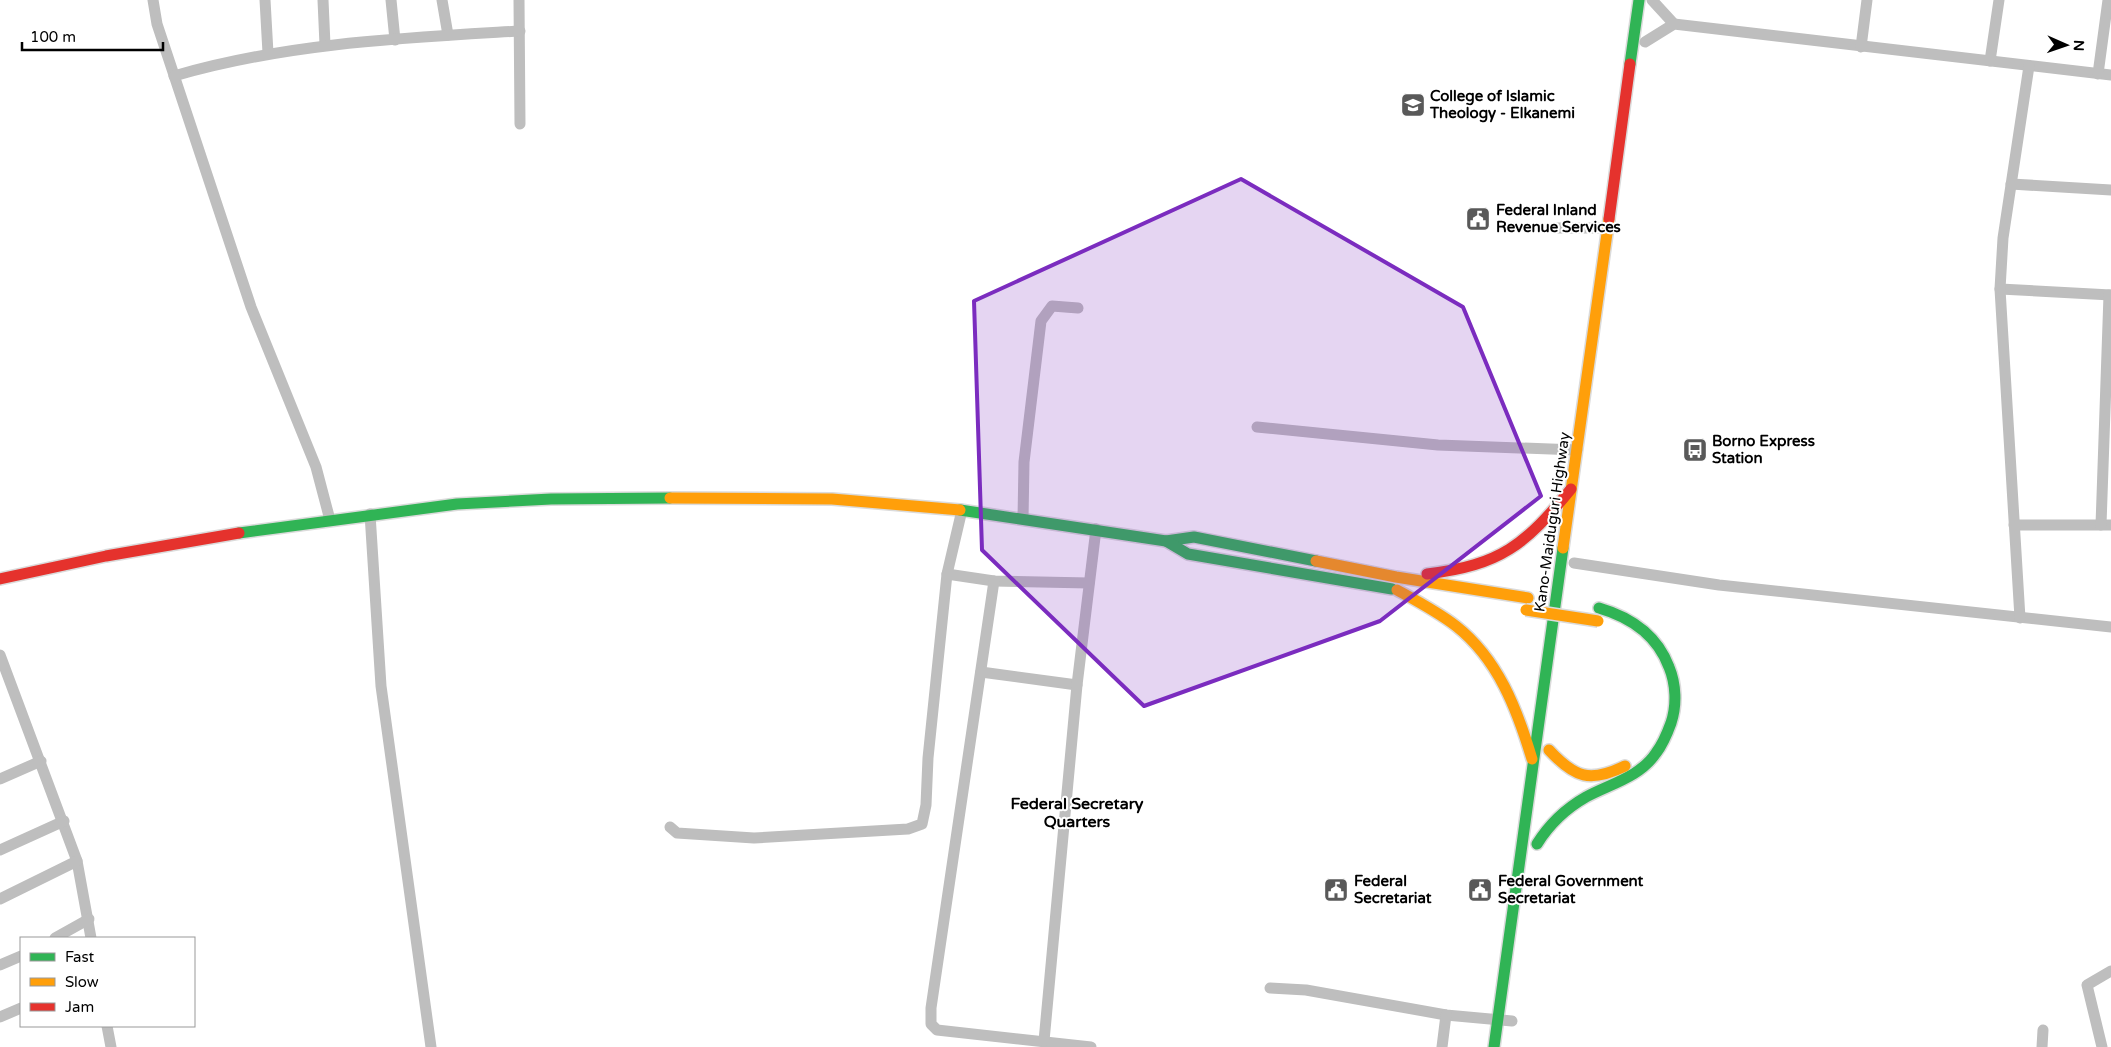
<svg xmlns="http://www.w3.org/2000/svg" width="2111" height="1047" viewBox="0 0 2111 1047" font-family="'Varela Round',sans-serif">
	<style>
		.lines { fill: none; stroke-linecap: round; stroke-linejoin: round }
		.fast-casing { stroke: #dbdbdb; stroke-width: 14 }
		.slow-casing { stroke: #dbdbdb; stroke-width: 14 }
		.jam-casing { stroke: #dbdbdb; stroke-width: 14 }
		.street { stroke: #bebebe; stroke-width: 11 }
		.fast { stroke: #30b455; stroke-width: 11 }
		.slow { stroke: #ff9f0a; stroke-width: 11 }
		.jam { stroke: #e5322d; stroke-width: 11 }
		.slow-bridge-casing { stroke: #dbdbdb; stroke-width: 14; stroke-linecap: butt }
		.slow-bridge { stroke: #ff9f0a; stroke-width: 11 }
		.marked { fill: #7b2cbf; fill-opacity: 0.2; stroke: #7b2cbf; stroke-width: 4; stroke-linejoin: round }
		.labels { text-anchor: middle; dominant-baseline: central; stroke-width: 4; stroke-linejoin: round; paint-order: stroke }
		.poi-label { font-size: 15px; font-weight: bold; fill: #000; stroke: #fff; text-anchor: start }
		.street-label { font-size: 15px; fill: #000; stroke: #fff }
		.neighbourhood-label { font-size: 16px; font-weight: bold; fill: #000; stroke: #fff }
	</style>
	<rect width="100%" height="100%" fill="#fff"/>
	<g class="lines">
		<defs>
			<g id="fast">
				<polyline points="1630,64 1639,0"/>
				<polyline points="960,510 1166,541 1194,537 1316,561"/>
				<polyline points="239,533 457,504 551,499 670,498"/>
				<polyline points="1166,541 1188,554 1392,589"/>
				<path d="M1537,844C1550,823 1565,809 1586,797C1610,784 1640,777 1656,753C1663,744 1667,734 1671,723C1677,705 1676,684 1669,667C1657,635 1630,617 1599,608"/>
				<polyline points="1494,1047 1563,548"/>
			</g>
			<g id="slow">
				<polyline points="670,498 832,499 960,510"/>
				<polyline points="1563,548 1609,219"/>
				<polyline points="1316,561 1396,577 1528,598"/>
				<path d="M1397,590C1417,601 1438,612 1456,626C1498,659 1517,709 1532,759"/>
				<path d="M1549,750C1575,778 1590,783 1625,766"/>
			</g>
			<g id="jam">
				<polyline points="1609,219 1630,64"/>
				<path d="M1427,574C1501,565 1525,545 1571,489"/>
				<polyline points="0,579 106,556 239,533"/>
			</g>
		</defs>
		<use href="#fast" class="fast-casing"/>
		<use href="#slow" class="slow-casing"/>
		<use href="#jam" class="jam-casing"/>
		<g class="street">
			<polyline points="153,0 157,24 251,307 316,467 330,520"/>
			<polyline points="265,0 268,53"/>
			<polyline points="323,0 325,45"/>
			<polyline points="391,0 395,40"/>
			<polyline points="442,0 448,35"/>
			<polyline points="519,0 520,124"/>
			<polyline points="1652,0 1674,24"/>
			<polyline points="1645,42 1674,24 2111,75"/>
			<polyline points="1861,47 1867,0"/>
			<polyline points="1990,61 1999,0"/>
			<polyline points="2098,74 2108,0"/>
			<path d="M174,76C287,43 403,38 520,31"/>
			<polyline points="2011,184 2111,190"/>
			<polyline points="1554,228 1607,228"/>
			<polyline points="2000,289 2111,295"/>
			<polyline points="1257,427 1438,445 1577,450"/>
			<polyline points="370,514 381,686 431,1047"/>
			<polyline points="1023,519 1024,462 1041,321 1052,306 1078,308"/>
			<polyline points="2014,525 2111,525"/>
			<polyline points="2101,525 2109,295"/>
			<polyline points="1574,563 1719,585 2111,627"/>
			<polyline points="947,574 994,581 1089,583"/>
			<polyline points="994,581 931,1008 931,1024 937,1030 1091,1047"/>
			<polyline points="2020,618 2000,289 2003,238 2029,66"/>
			<polyline points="0,655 77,861 91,938"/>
			<polyline points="981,672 1077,685"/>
			<polyline points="0,779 41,761"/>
			<polyline points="670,827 677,833 754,838 908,829 922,824 926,805 928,758 947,574 962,510"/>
			<polyline points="0,850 64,821"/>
			<polyline points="0,899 77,861"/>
			<polyline points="55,938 89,919"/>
			<polyline points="0,965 21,956"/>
			<polyline points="1270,988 1306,990 1446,1015 1512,1021"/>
			<polyline points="0,1017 21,1008"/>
			<polyline points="107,1026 111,1047"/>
			<polyline points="1044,1041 1077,685 1096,529"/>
			<polyline points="1442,1047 1446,1015"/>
			<polyline points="2042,1047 2043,1030"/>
			<polyline points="2102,1047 2087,985 2111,971"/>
		</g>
		<use href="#fast" class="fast"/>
		<use href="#slow" class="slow"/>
		<use href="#jam" class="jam"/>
		<defs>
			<polyline id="slow-bridge" points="1526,610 1598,621"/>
		</defs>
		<use href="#slow-bridge" class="slow-bridge-casing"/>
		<use href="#slow-bridge" class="slow-bridge"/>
	</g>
	<path class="marked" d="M1241,179L1463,307L1541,496L1380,621L1144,706L982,550L974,301Z"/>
	<defs>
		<symbol id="school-square" viewBox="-11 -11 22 22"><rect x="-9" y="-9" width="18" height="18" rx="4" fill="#595959" stroke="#fff"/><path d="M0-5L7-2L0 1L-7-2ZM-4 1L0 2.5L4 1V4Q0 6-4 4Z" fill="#fff"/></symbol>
		<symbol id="civic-square" viewBox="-11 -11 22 22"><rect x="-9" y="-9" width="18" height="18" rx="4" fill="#595959" stroke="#fff"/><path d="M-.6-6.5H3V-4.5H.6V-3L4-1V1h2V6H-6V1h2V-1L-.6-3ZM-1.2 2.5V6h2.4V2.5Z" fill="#fff"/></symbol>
		<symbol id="bus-square" viewBox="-11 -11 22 22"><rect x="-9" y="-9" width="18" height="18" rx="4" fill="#595959" stroke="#fff"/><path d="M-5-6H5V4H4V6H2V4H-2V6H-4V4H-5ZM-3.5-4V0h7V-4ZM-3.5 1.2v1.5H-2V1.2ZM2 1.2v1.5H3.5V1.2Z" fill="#fff"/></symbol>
	</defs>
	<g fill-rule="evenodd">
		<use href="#school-square" x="1399" y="91" width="28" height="28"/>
		<use href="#civic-square" x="1464" y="205" width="28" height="28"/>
		<use href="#bus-square" x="1681" y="436" width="28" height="28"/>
		<use href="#civic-square" x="1322" y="876" width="28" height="28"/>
		<use href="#civic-square" x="1466" y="876" width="28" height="28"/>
	</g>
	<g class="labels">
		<g class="poi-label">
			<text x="1430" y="96">College of Islamic<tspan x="1430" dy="17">Theology - Elkanemi</tspan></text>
			<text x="1496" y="210">Federal Inland<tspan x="1496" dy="17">Revenue Services</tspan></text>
			<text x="1712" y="441">Borno Express<tspan x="1712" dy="17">Station</tspan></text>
			<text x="1354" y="881">Federal<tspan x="1354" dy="17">Secretariat</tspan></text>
			<text x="1498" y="881">Federal Government<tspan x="1498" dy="17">Secretariat</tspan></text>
		</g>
		<g class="street-label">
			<text transform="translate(1552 522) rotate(-82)">Kano-Maiduguri Highway</text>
		</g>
		<g class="neighbourhood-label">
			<text x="1077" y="804">Federal Secretary<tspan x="1077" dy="18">Quarters</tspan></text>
		</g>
	</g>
	<rect x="20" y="937" width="175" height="90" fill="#ffffff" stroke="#999999"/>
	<rect x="30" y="953" width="25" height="8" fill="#30b455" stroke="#999999"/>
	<text x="65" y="962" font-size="15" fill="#000000">Fast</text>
	<rect x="30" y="978" width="25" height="8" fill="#ff9f0a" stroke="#999999"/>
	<text x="65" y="987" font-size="15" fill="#000000">Slow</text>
	<rect x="30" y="1003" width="25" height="8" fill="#e5322d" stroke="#999999"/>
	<text x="65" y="1012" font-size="15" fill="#000000">Jam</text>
	<g transform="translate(2066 45) rotate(92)" stroke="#ffffff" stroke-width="4" paint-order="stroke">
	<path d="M0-4L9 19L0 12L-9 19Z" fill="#000000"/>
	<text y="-8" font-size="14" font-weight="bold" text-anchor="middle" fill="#000000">N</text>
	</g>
	<path d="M22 42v8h141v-8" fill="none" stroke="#000000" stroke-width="2.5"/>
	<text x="30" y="42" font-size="15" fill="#000000" stroke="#ffffff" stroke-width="4" paint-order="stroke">100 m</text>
</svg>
